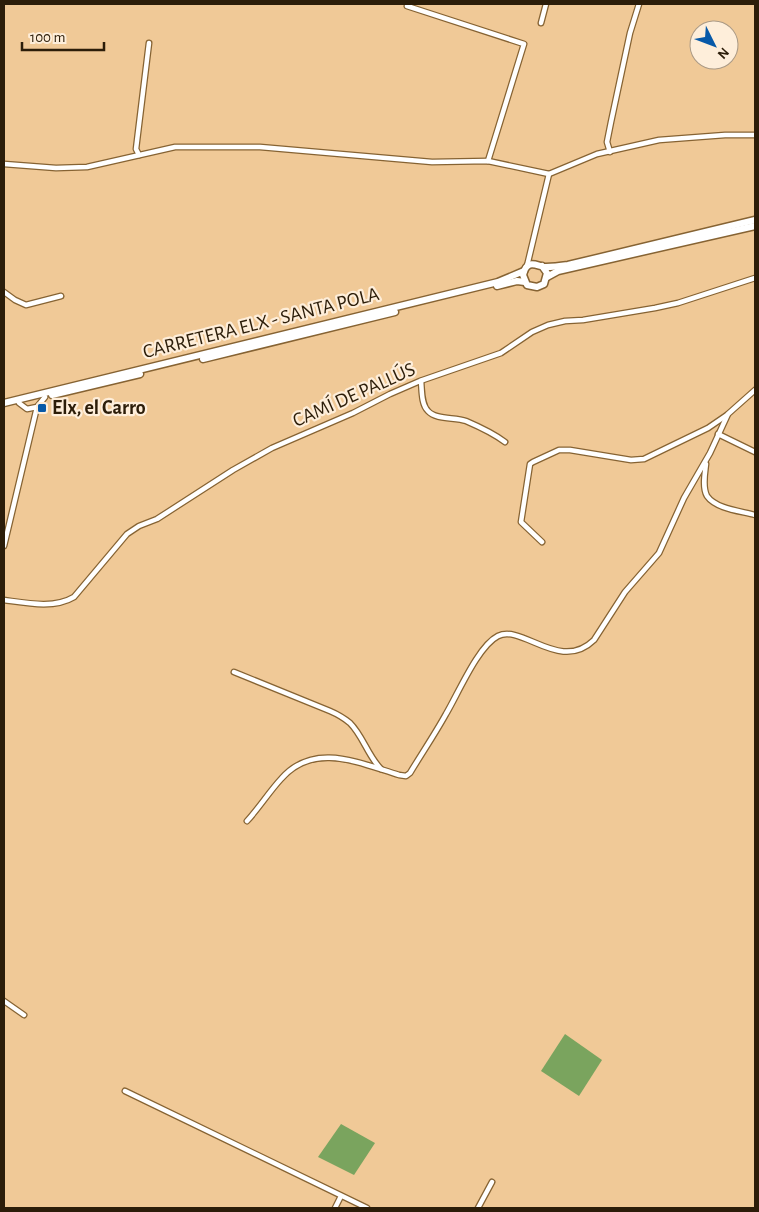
<svg xmlns="http://www.w3.org/2000/svg" width="759" height="1212" viewBox="0 0 759 1212" font-family="'Alegreya Sans',sans-serif">
	<style>
		.water { fill: #7aa45e }
		.lines { fill: none; stroke-linecap: round; stroke-linejoin: round }
		.street-casing { stroke: #866333; stroke-width: 7 }
		.secondary-casing { stroke: #866333; stroke-width: 9 }
		.street { stroke: #fff; stroke-width: 4.5 }
		.secondary { stroke: #fff; stroke-width: 6 }
		.poi-dot { fill: #0759a8; stroke: #feeeda; stroke-width: 2 }
		.labels { text-anchor: middle; dominant-baseline: central; stroke-width: 4.5; stroke-linejoin: round; paint-order: stroke }
		.street-label { font-size: 20px; fill: #2c1d09; stroke: #feeeda }
		.poi-label { font-size: 20px; font-weight: bold; fill: #2c1d09; stroke: #feeeda; text-anchor: start }
	</style>
	<rect width="100%" height="100%" fill="#f0c997"/>
	<g class="water">
		<polygon points="565,1034 602,1060 579,1096 541,1071"/>
		<polygon points="341,1124 375,1143 354,1175 318,1157"/>
	</g>
	<g class="lines">
		<defs>
			<g id="street">
				<polyline points="407,6 524,44 488,161"/>
				<polyline points="541,23 546,4"/>
				<polyline points="610,152 607,142 611,122 630,33 639,4"/>
				<polyline points="139,155 136,149 149,43"/>
				<polyline points="4,164 56,168 87,167 175,147 260,147 432,162 488,161 549,174 597,154 659,140 725,135 755,135"/>
				<polyline points="527,266 549,174"/>
				<polyline points="4,292 15,300 26,305 61,296"/>
				<path d="M421,381C422,390 421,404 428,411C436,420 455,417 466,421C480,427 493,433 505,442"/>
				<polyline points="19,403 27,409 37,407"/>
				<polyline points="718,434 755,452"/>
				<path d="M706,464C705,473 702,487 707,496C716,509 741,511 755,515"/>
				<polyline points="542,542 521,522 530,464 533,462 559,450 570,450 631,460 644,459 708,428 727,415"/>
				<polyline points="4,546 37,407 45,397"/>
				<path d="M4,600C26,603 54,609 74,597L127,534L139,526L157,519L233,470L272,448L353,413L390,394L420,381L501,353L532,332L548,325L565,321L583,320L655,308L678,303L755,278"/>
				<path d="M234,672L330,711C337,714 344,718 350,723C363,736 368,756 381,769"/>
				<path d="M247,821C259,808 269,792 281,779C314,741 359,763 399,775L406,776L410,773C422,753 435,734 446,714C458,694 478,646 498,636C523,624 560,673 594,640L625,592L659,553L684,498L710,453L728,414L755,390"/>
				<polyline points="4,1001 24,1015"/>
				<polyline points="125,1091 367,1208"/>
				<polyline points="335,1208 341,1196"/>
				<polyline points="478,1208 492,1182"/>
			</g>
			<g id="secondary">
				<path d="M542,266L547,273L544,284L537,287L527,285L523,275C527,258 536,266 546,267C553,267 561,266 568,265L755,220"/>
				<polyline points="547,277 558,271 755,226"/>
				<polyline points="497,286 517,281 525,282"/>
				<polyline points="203,359 395,312"/>
				<polyline points="52,395 140,374"/>
				<polyline points="4,403 498,282 524,271"/>
			</g>
		</defs>
		<use href="#street" class="street-casing"/>
		<use href="#secondary" class="secondary-casing"/>
		<use href="#street" class="street"/>
		<use href="#secondary" class="secondary"/>
	</g>
	<rect class="poi-dot" x="37" y="403" width="10" height="10" rx="2.5"/>
	<g class="labels">
		<g class="street-label">
			<text transform="translate(261 323) rotate(-14)">CARRETERA ELX - SANTA POLA</text>
			<text transform="translate(354 395) rotate(-24)">CAMÍ DE PALLÚS</text>
		</g>
		<g class="poi-label">
			<text x="52" y="408">Elx, el Carro</text>
		</g>
	</g>
	<rect width="759" height="1212" fill="none" stroke="#2c1d09" stroke-width="10"/>
	<g transform="translate(714 45) rotate(132)"><circle r="24" fill="#feeeda" stroke="#aa9a86"/>
	<path d="M0-4L9 19L0 12L-9 19Z" fill="#0759a8"/>
	<text y="-8" font-size="14" font-weight="bold" text-anchor="middle" fill="#2c1d09">N</text>
	</g>
	<path d="M22 42v8h82v-8" fill="none" stroke="#2c1d09" stroke-width="2.5"/>
	<text x="30" y="42" font-size="15" fill="#2c1d09" stroke="#feeeda" stroke-width="4" paint-order="stroke">100 m</text>
</svg>
